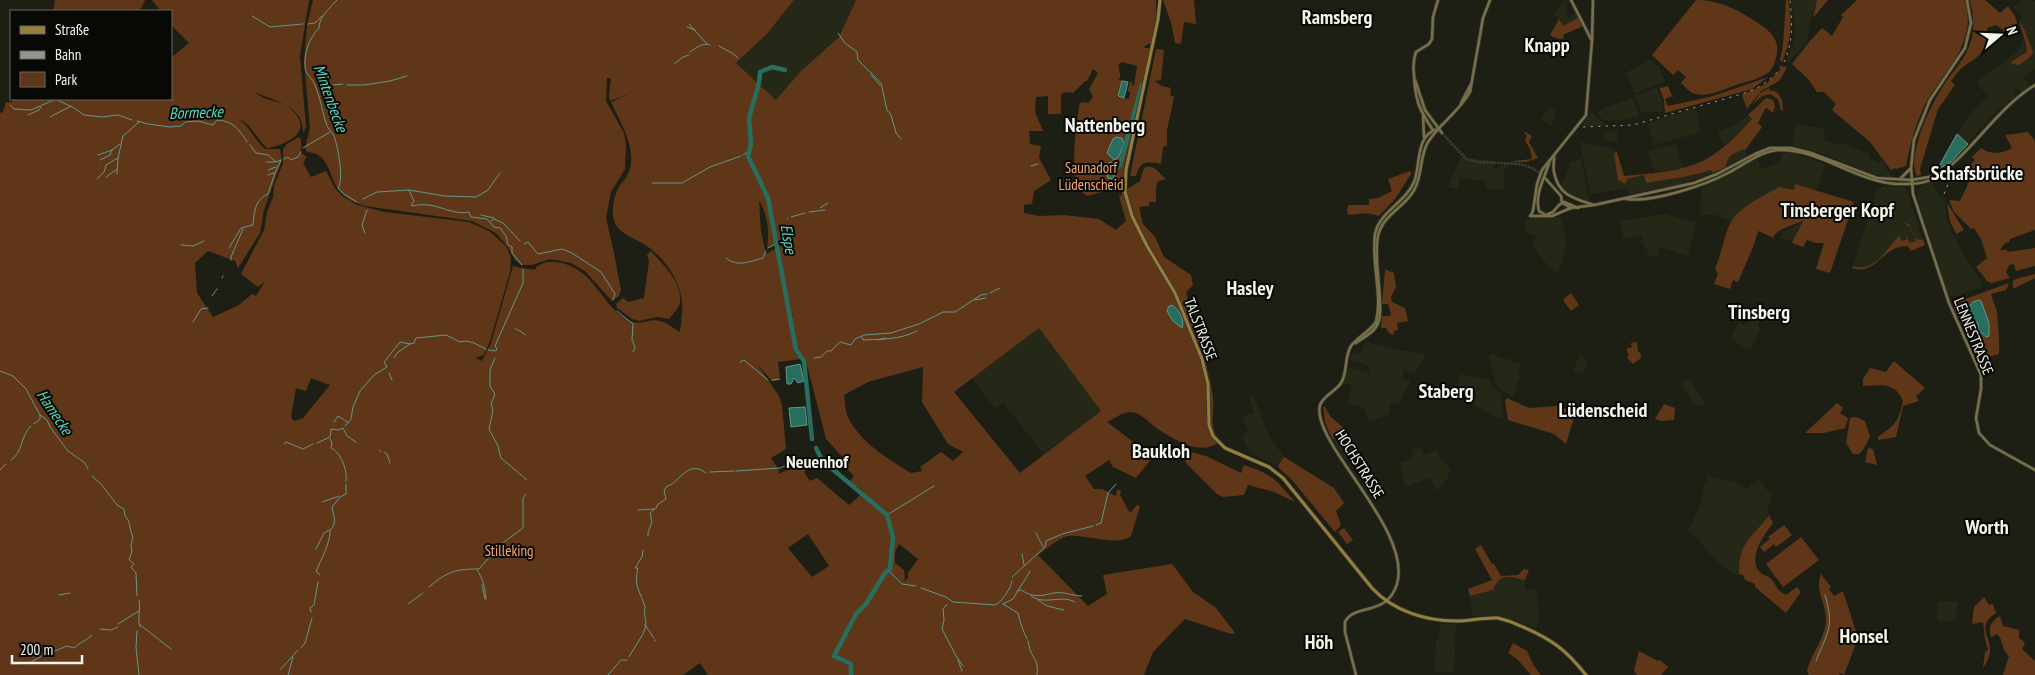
<svg xmlns="http://www.w3.org/2000/svg" width="2035" height="675" viewBox="0 0 2035 675" font-family="'PT Sans Narrow',sans-serif">
	<style>
		.built { fill: #252817 }
		.green { fill: #5f3718; fill-rule: evenodd }
		.water { fill: #286e5f; stroke: #65968a }
		.lines { fill: none; stroke-linecap: round; stroke-linejoin: round }
		.stream { stroke: #65968a; stroke-width: 1 }
		.river { stroke: #286e5f; stroke-width: 4.5 }
		.secondary-tunnel { stroke: #3d3f35; stroke-width: 2.5; stroke-dasharray: 2.5 1; stroke-linecap: butt }
		.secondary-casing { stroke: #363831; stroke-width: 4 }
		.primary-casing { stroke: #363831; stroke-width: 4.5 }
		.secondary { stroke: #796f49; stroke-width: 2.5 }
		.primary { stroke: #947e3c; stroke-width: 3 }
		.rail { stroke: #94968c; stroke-width: 1; stroke-dasharray: 2.5 5; stroke-linecap: butt }
		.labels { text-anchor: middle; dominant-baseline: central; stroke-width: 4; stroke-linejoin: round; paint-order: stroke }
		.park-label { font-size: 15px; fill: #faaa6d; stroke: #080805 }
		.street-label { font-size: 15px; fill: #f3f5ed; stroke: #080805 }
		.water-label { font-size: 16px; font-style: italic; fill: #57dabf; stroke: #080805 }
		.quarter-label { font-size: 18px; font-weight: bold; fill: #f3f5ed; stroke: #080805 }
		.district-label { font-size: 20px; font-weight: bold; fill: #f3f5ed; stroke: #080805 }
	</style>
	<rect width="100%" height="100%" fill="#1d1f14"/>
	<g class="built">
		<polygon points="794,0 856,0 839,37 801,71 776,100 736,63 766,35"/>
		<polygon points="1566,0 1570,2 1565,5 1568,9 1565,13 1568,16 1576,13 1583,26 1563,35 1564,38 1562,39 1554,37 1550,35 1558,21 1558,17 1554,15 1559,6"/>
		<polygon points="1792,0 1817,0 1810,22 1807,42 1788,63 1785,63 1792,47 1795,34"/>
		<polygon points="2023,0 2035,1 2035,69 2024,78 2029,86 2021,92 2018,88 2014,91 2016,95 1995,113 1968,143 1957,134 1978,105 1988,96 1976,82 2017,52 2022,44 2024,36 2019,22 2023,16 2013,7"/>
		<polygon points="1649,60 1659,67 1665,81 1635,93 1626,73"/>
		<polygon points="1657,88 1662,100 1663,111 1642,113 1635,96"/>
		<polygon points="1632,98 1639,116 1614,121 1603,120 1599,116 1597,111"/>
		<polygon points="1549,107 1556,111 1551,126 1541,119"/>
		<polygon points="1696,108 1701,132 1654,145 1647,123"/>
		<polygon points="1594,113 1598,119 1605,123 1604,126 1584,126 1584,120 1586,117"/>
		<polygon points="1748,115 1753,119 1724,146 1718,132 1735,125"/>
		<polygon points="1797,124 1825,129 1823,139 1838,145 1840,142 1869,154 1869,159 1880,163 1882,160 1891,177 1872,174 1821,153 1792,146 1795,125"/>
		<polygon points="1617,131 1617,143 1604,140 1604,132"/>
		<polygon points="1580,142 1615,149 1618,180 1626,184 1625,189 1590,194"/>
		<polygon points="1676,144 1683,168 1655,172 1648,151"/>
		<polygon points="1746,149 1746,156 1726,167 1727,160 1734,152"/>
		<polygon points="1463,152 1466,154 1466,158 1494,161 1493,169 1499,169 1500,166 1506,162 1509,169 1504,169 1505,189 1490,189 1485,187 1487,181 1460,178 1458,189 1448,187"/>
		<polygon points="1780,153 1793,153 1825,164 1816,191 1795,184 1794,191 1740,211 1731,222 1716,215 1700,215 1701,188 1718,181 1757,159 1761,169 1781,162"/>
		<polygon points="1581,158 1589,201 1588,202 1572,196 1561,186 1570,166 1569,164"/>
		<polygon points="1711,169 1712,173 1710,174 1677,185 1630,194 1625,189 1627,179 1644,175 1646,183 1682,175 1693,176"/>
		<polygon points="1932,181 1939,195 1945,197 1946,218 1953,235 1971,267 1982,282 1980,287 1955,297 1948,294 1919,203 1918,193 1920,187"/>
		<polygon points="1883,186 1902,187 1907,190 1923,239 1920,240 1915,238 1909,224 1904,224 1909,226 1916,241 1910,243 1903,231 1907,239 1884,254 1873,264 1865,268 1857,267 1853,266 1877,190"/>
		<polygon points="1665,214 1696,223 1688,256 1660,247 1657,256 1649,257 1647,250 1640,240 1643,238 1642,235 1623,239 1620,221"/>
		<polygon points="1561,217 1567,242 1558,274 1555,271 1550,269 1532,244 1537,237 1524,232 1526,219"/>
		<polygon points="1804,222 1793,242 1780,238 1782,233 1781,232"/>
		<polygon points="1753,311 1762,316 1757,326 1761,329 1750,350 1730,339 1739,322 1744,325 1747,323"/>
		<polygon points="1039,328 1101,411 1044,454 1003,403 995,408 972,378"/>
		<polygon points="1366,342 1389,348 1423,354 1425,357 1422,362 1419,364 1416,373 1404,370 1402,379 1411,380 1399,404 1391,403 1388,415 1369,421 1363,407 1351,405 1351,403 1348,402 1352,386 1343,383 1348,367 1369,373 1369,366 1350,360 1352,352 1360,354"/>
		<polygon points="1580,353 1588,364 1583,374 1573,371"/>
		<polygon points="1494,354 1500,358 1509,359 1513,363 1521,362 1519,372 1520,381 1518,381 1513,398 1495,384 1489,356"/>
		<polygon points="1460,374 1491,380 1492,387 1501,394 1504,418 1494,417 1470,402 1456,400"/>
		<polygon points="1689,378 1700,395 1706,406 1694,404 1680,384"/>
		<polygon points="1253,394 1268,434 1284,457 1278,466 1250,453 1242,436 1248,431 1243,417 1254,412 1250,400"/>
		<polygon points="1346,430 1358,450 1344,459 1332,439"/>
		<polygon points="1421,447 1423,455 1437,450 1439,457 1451,470 1446,480 1437,491 1430,478 1405,487 1403,481 1400,463 1413,458 1411,450"/>
		<polygon points="1706,474 1715,478 1734,482 1748,489 1753,483 1755,484 1759,479 1770,494 1773,495 1767,512 1769,514 1758,530 1745,544 1741,553 1739,574 1736,575 1713,558 1697,538 1688,531 1700,506 1705,483 1709,483"/>
		<polygon points="1505,577 1525,580 1525,590 1536,589 1539,617 1536,628 1500,615 1473,616 1470,596 1493,590 1497,581"/>
		<polygon points="1958,601 1955,620 1939,622 1936,614 1938,602"/>
		<polygon points="1440,624 1456,624 1454,673 1435,672 1436,640 1439,639"/>
	</g>
	<g class="green">
		<polygon points="55,0 145,0 142,7 137,11 53,11"/>
		<path d="M152,0H309L300,56L306,127L303,134C305,105 275,102 255,92C265,102 278,100 287,106C317,128 291,144 267,148C257,140 251,123 239,119C250,127 255,141 265,149H280L282,160L264,210L260,233L238,268L235,261L208,251L195,263L197,293L213,317L239,305L252,294L256,296L265,281L258,287L241,274L264,230L267,212L273,197L274,186L283,163V149L287,144L299,137L301,140V153L307,157L303,163L311,177L326,171L335,188L342,196L357,205L385,212L469,222L489,231L506,246L511,258L510,272L490,341L484,355L475,358L482,361L491,343L513,266C522,268 527,270 536,269V267C543,262 549,261 557,262C596,268 599,306 630,321C641,326 650,318 660,321C667,322 674,329 680,332C681,322 683,311 682,302C680,279 662,254 642,243C633,238 617,232 614,220C611,210 614,195 619,187C622,182 626,179 628,174C639,151 620,122 611,102L631,93L610,101L609,96L611,78H607L606,101L624,133L626,146L625,169L611,192L606,218L614,253L621,290L619,296L612,301L585,271L571,263L550,259L532,265H521L515,260L507,246L496,233L472,221L365,206C355,203 345,199 338,189C329,175 329,153 307,152L305,148L310,128L304,61L307,25L313,0H794L766,35L736,63L776,100L801,71L839,37L856,0H1156V16L1151,43L1143,47L1151,49L1124,169L1123,181L1120,186L1088,196C1065,186 1077,127 1079,106L1081,102L1088,103L1093,97L1089,89L1098,73L1093,69L1087,81H1085L1073,93L1066,92L1061,94V114H1048V96L1036,97L1035,112L1043,131H1029L1030,144L1041,146L1039,158L1051,180L1034,191L1032,204L1024,205V213L1039,216L1064,215L1099,219L1116,230L1126,221L1119,196L1122,195V192L1140,181L1144,168C1155,163 1158,173 1166,179L1158,181L1156,188V202H1149V206L1139,207L1143,224L1155,237L1164,257L1191,275L1193,285L1186,292C1193,327 1208,361 1213,397C1215,413 1207,429 1221,441C1202,457 1176,441 1158,429C1149,423 1140,411 1129,412C1121,413 1114,419 1107,422L1153,457L1136,478L1113,467L1109,460L1085,476L1094,489H1102L1116,496L1117,490H1121L1120,495L1130,513L1137,505L1140,506L1131,536C1119,547 1084,534 1068,536C1058,538 1047,549 1038,555L1088,606L1107,594L1103,575L1172,564L1193,592L1216,608L1235,633L1231,634L1185,619L1153,652L1144,675H708L700,663L683,675H0V113L3,112L6,102H12V99H171V58L189,43L171,25V11H161ZM1122,62L1137,66L1134,86L1132,85L1131,80L1127,91L1130,92L1129,99L1117,97L1122,80L1117,79L1120,78C1121,73 1118,70 1119,64ZM759,201C767,211 770,234 767,246L769,248L781,243L782,245L766,254L761,232ZM794,313L790,320L796,351L806,361L826,439L848,463L845,467L854,476L850,481L864,492L849,505L817,478L810,481L804,472L807,469L800,463L779,474V470L771,458L786,449L782,405L779,396L757,364L772,381H776L780,377L778,362L801,359L795,354L789,320ZM1039,328L1101,411L1020,473L954,392ZM923,367L922,402L948,444L963,452L953,461L941,452L920,467L922,471L911,473C887,458 859,442 847,415C845,409 845,401 844,395L868,382ZM311,378L330,385L303,418L294,421L291,417L296,388L306,391ZM808,534L829,566L812,577L788,548ZM899,544L918,559L908,573V578L903,582L905,579L904,570L895,563V552Z"/>
		<polygon points="1163,0 1194,0 1196,24 1184,22 1181,44 1175,43 1171,22"/>
		<path d="M1696,0C1716,0 1733,7 1750,18C1766,28 1782,37 1776,58C1774,65 1772,71 1766,74C1757,80 1744,82 1733,86C1723,90 1707,97 1696,94C1690,93 1685,87 1681,83L1686,77L1678,70L1673,75L1652,55Z"/>
		<path d="M1786,0H1788C1793,22 1791,41 1782,62L1780,60L1783,45Z"/>
		<polygon points="1817,0 1828,0 1813,18"/>
		<path d="M1857,0H1965C1978,46 1943,70 1924,107C1915,126 1910,145 1906,166L1896,169L1895,168L1891,170L1870,142L1832,110L1836,104L1824,92H1817L1809,80L1792,64L1810,41L1822,28L1832,36L1843,17L1841,15Z"/>
		<path d="M1970,0H1985L2000,13L2008,6L2015,16L2018,27L2006,32L1996,25L1987,28C1991,48 1979,57 1964,66C1959,69 1955,77 1951,81L1955,85L1938,109L1920,169L1921,175L1917,176C1913,169 1914,161 1915,154C1920,127 1932,103 1947,80C1956,68 1966,57 1971,41C1975,27 1973,14 1970,0Z"/>
		<path d="M1558,18L1563,26L1578,18L1583,26L1563,35L1564,38C1560,40 1554,38 1550,35L1558,21Z"/>
		<polygon points="2019,21 2025,31 2033,52 2031,56 2019,65 2012,64 2011,62 2027,52 2026,44"/>
		<path d="M1156,49L1164,50L1161,80L1154,81L1162,86L1171,88L1170,95L1174,97L1167,130V146L1163,147L1161,164C1148,161 1140,160 1136,176H1130Z"/>
		<polygon points="1784,66 1787,68 1779,81 1761,91 1747,109 1742,95 1766,84"/>
		<polygon points="1768,77 1752,89 1665,113 1664,100 1659,87 1661,88 1668,86 1672,96 1665,99 1668,106 1713,96"/>
		<polygon points="1769,88 1769,90 1777,92 1782,100 1783,111 1781,110 1778,99 1770,94 1762,96 1753,104 1760,93"/>
		<path d="M1766,98L1771,99L1774,102L1775,107L1773,113L1767,108L1765,109L1758,123L1762,127L1746,149C1735,152 1727,155 1726,167L1712,173L1711,170C1690,177 1667,179 1646,183L1644,175L1627,179L1626,184L1618,180L1614,153L1617,152L1624,176C1653,173 1688,172 1713,155C1728,145 1740,132 1752,119L1748,115Z"/>
		<polygon points="1523,131 1532,136 1529,142 1538,158 1526,162 1514,162 1512,155 1514,161 1532,159 1530,149 1525,140 1527,136"/>
		<path d="M2028,132L2035,141V230L2010,239L2009,242L2005,243L2000,250H2007L2008,252L2035,248V266L2016,271L2014,264L2009,265L2006,272L2010,278L1992,283L1988,282L1976,267L1987,258L1981,239L1974,228L1971,229L1954,212L1949,200L1960,201L1969,182L1962,174L1975,160L1972,157L1981,148C1990,155 2003,154 2012,148L2005,135Z"/>
		<path d="M1410,171L1411,174L1395,199L1379,216C1366,212 1362,214 1348,215L1347,209L1349,205H1369V199L1378,198L1392,191L1388,179Z"/>
		<path d="M1795,184L1854,202L1830,273L1816,269L1824,243H1816L1807,240L1803,247L1792,243L1803,221C1791,226 1773,229 1771,243L1772,237L1758,231L1754,245L1738,282L1733,280L1730,289L1714,284L1718,274L1715,269C1721,255 1723,241 1728,228C1736,207 1761,198 1779,187L1794,190Z"/>
		<polygon points="1947,203 1964,230 1956,234 1950,221"/>
		<path d="M1903,223L1909,224L1915,238L1920,240L1923,239L1925,245L1911,251L1908,246C1904,246 1900,247 1896,248C1880,255 1872,275 1852,268L1853,266C1875,273 1886,249 1899,236L1902,241L1907,239L1904,231L1901,229L1904,231L1910,243L1916,241L1909,226Z"/>
		<path d="M651,251C662,264 686,285 679,306C677,310 672,315 669,319L657,317L639,321L632,319L617,308L616,304L623,298L628,302L644,298L649,261L647,255Z"/>
		<polygon points="1385,269 1394,273 1396,287 1391,297 1392,302 1405,308 1408,321 1397,323 1398,330 1394,331 1394,335 1389,333 1386,328 1381,328 1382,316 1390,316 1391,314 1388,304 1382,304"/>
		<polygon points="2035,274 2035,278 2013,289 2013,281 2016,279"/>
		<path d="M2009,283L2006,290L1991,294C1992,299 1997,310 1997,313C1998,326 2000,341 1999,354L1987,357L1982,353L1972,333L1965,332L1954,308L1957,302Z"/>
		<polygon points="1571,293 1579,305 1571,311 1563,300"/>
		<polygon points="1637,342 1638,352 1640,352 1641,358 1633,364 1627,358 1629,355 1626,349 1632,347 1631,343"/>
		<path d="M1894,361L1925,388L1916,396L1919,401L1903,406L1896,437L1878,440V437C1895,424 1898,424 1903,401C1896,382 1880,385 1863,386V379L1870,368L1886,372Z"/>
		<polygon points="1507,398 1529,408 1558,406 1578,413 1574,418 1566,444 1554,434 1508,420 1505,401"/>
		<polygon points="1837,403 1843,408 1840,413 1848,418 1845,428 1824,433 1805,433"/>
		<polygon points="1664,404 1675,408 1674,420 1661,421 1655,419"/>
		<polygon points="1323,407 1325,407 1331,417 1346,430 1332,439 1325,422"/>
		<polygon points="1856,417 1865,421 1870,437 1863,450 1859,454 1853,454 1846,443 1850,418"/>
		<polygon points="1868,448 1873,449 1877,465 1865,462"/>
		<path d="M1190,452L1206,456L1241,473L1244,465C1274,475 1275,479 1295,502L1274,492L1248,485L1244,495L1223,497L1217,494L1187,464L1182,456Z"/>
		<polygon points="1284,457 1334,488 1344,503 1336,511 1341,525 1335,532 1292,480 1279,468 1278,466"/>
		<path d="M1769,515L1773,523C1764,535 1749,555 1758,570C1761,575 1767,575 1771,579C1779,588 1775,589 1786,595L1797,587L1801,592L1786,613L1755,587V584L1745,580L1743,575L1739,574C1739,568 1739,561 1741,554C1744,541 1761,527 1769,515Z"/>
		<polygon points="1784,525 1792,535 1776,547 1774,544 1764,552 1760,547 1770,539 1768,537"/>
		<polygon points="1344,528 1353,540 1347,544 1338,532"/>
		<polygon points="1801,537 1819,560 1783,587 1766,564"/>
		<path d="M1481,545L1492,564H1494L1501,576L1518,575L1524,569L1529,570L1525,580C1509,577 1500,572 1493,590L1470,596L1468,589L1492,580L1475,549Z"/>
		<path d="M1821,574L1831,587L1829,589L1834,596L1843,591L1858,638L1844,675L1841,673L1839,675H1809L1807,672C1810,654 1825,640 1826,620C1827,606 1814,588 1821,574Z"/>
		<path d="M1984,597L1989,605L1993,604L1996,613C1975,626 1992,637 1990,653C1989,659 1986,663 1983,668L1985,652L1988,650L1985,639L1983,622L1972,624L1974,607Z"/>
		<path d="M2000,616L2003,626L2019,630V638L2025,643L2022,649L2035,661V675H2003L2009,656C2001,650 2004,640 1997,634L1991,637C1988,628 1991,621 2000,616Z"/>
		<polygon points="1513,643 1527,651 1534,666 1541,675 1531,675 1517,659 1508,653"/>
		<polygon points="1639,651 1658,661 1660,660 1668,667 1661,675 1637,675 1634,670"/>
	</g>
	<g class="water">
		<polygon points="1122,81 1128,82 1124,98 1118,96"/>
		<polygon points="1957,134 1968,144 1951,162 1937,170"/>
		<polygon points="1116,137 1122,138 1124,144 1118,158 1114,160 1107,153 1113,139"/>
		<polygon points="1111,162 1117,167 1113,179 1108,178 1106,168 1107,164"/>
		<polygon points="1979,300 1981,301 1989,323 1989,336 1986,337 1979,331 1978,323 1971,320 1967,309 1973,302"/>
		<path d="M1172,305C1179,309 1185,321 1182,328L1173,321L1167,311L1169,306Z"/>
		<polygon points="800,364 804,381 798,383 794,378 791,384 787,384 786,367"/>
		<polygon points="805,407 807,425 791,427 789,408"/>
	</g>
	<g class="lines">
		<g class="stream">
			<path d="M337,0C330,8 319,17 319,28C309,38 304,53 305,67C306,75 311,76 314,83C320,96 322,110 326,123C327,128 332,132 334,136C338,147 344,179 338,188L344,194L357,202"/>
			<polyline points="252,16 270,27 303,24"/>
			<polyline points="308,24 315,23 322,16"/>
			<polyline points="689,24 707,44"/>
			<polyline points="687,27 695,30"/>
			<polyline points="838,33 845,43 857,52 858,60 881,83 887,110 891,115 896,133 901,139"/>
			<polyline points="719,46 732,53 738,58"/>
			<path d="M690,52C696,48 703,42 710,45"/>
			<polyline points="674,64 683,57 689,55"/>
			<polyline points="871,75 880,85"/>
			<polyline points="10,80 11,81"/>
			<polyline points="333,85 343,84"/>
			<polyline points="347,85 364,85 390,81 407,76"/>
			<polyline points="55,99 74,108 84,115 102,117 118,115 132,120"/>
			<polyline points="10,105 14,109 31,110 56,99"/>
			<polyline points="28,115 39,110 41,107"/>
			<polyline points="50,117 71,106"/>
			<path d="M137,121L148,124L170,127L181,126L185,122L198,121L213,125L217,120C233,121 239,129 247,142"/>
			<polyline points="250,145 256,153 268,155 276,162 281,160"/>
			<polyline points="303,148 330,132"/>
			<polyline points="98,155 112,150"/>
			<polyline points="743,155 749,151"/>
			<polyline points="284,159 288,157 291,160 298,157 301,152"/>
			<polyline points="100,160 110,155 112,150 120,144"/>
			<polyline points="266,162 275,162"/>
			<polyline points="1031,166 1038,164"/>
			<polyline points="1102,168 1106,167"/>
			<polyline points="268,170 276,167"/>
			<polyline points="117,174 118,158"/>
			<polyline points="268,175 274,173"/>
			<polyline points="106,177 117,169"/>
			<polyline points="97,179 104,172 106,165 118,158 123,136 139,122"/>
			<polyline points="1064,180 1073,183"/>
			<polyline points="652,183 682,183 710,167 741,156"/>
			<polyline points="409,190 445,196 476,197 488,190 500,173"/>
			<path d="M363,199L377,192L409,190L414,201L411,205L413,206C434,200 451,216 469,212L471,217L487,219L494,227L500,228L506,236L508,245L512,247V253L522,265"/>
			<polyline points="820,208 828,203"/>
			<polyline points="809,212 825,210"/>
			<polyline points="481,215 494,218"/>
			<polyline points="791,217 805,213"/>
			<polyline points="787,219 788,218"/>
			<polyline points="491,221 494,219 503,223 520,241"/>
			<polyline points="365,233 362,225 367,210"/>
			<polyline points="524,244 528,242 538,254 562,249 572,253 601,272 615,294 613,300"/>
			<polyline points="181,245 193,246 204,241"/>
			<path d="M229,248L241,228L253,225C254,213 255,199 268,194L275,173L281,160"/>
			<polyline points="768,248 777,243"/>
			<path d="M726,258C739,268 750,261 763,258L766,251"/>
			<polyline points="231,260 231,257 243,229"/>
			<polyline points="222,278 223,276"/>
			<polyline points="990,293 1000,288"/>
			<polyline points="212,296 217,289"/>
			<polyline points="975,300 986,298"/>
			<polyline points="617,311 633,324 632,340 635,347 633,352"/>
			<polyline points="193,322 201,309 208,308"/>
			<polyline points="515,328 526,335"/>
			<path d="M862,337L863,340C881,339 900,340 917,331"/>
			<polyline points="877,340 886,338"/>
			<polyline points="488,350 496,351 497,349 495,346 523,283 523,269"/>
			<polyline points="394,358 397,353 410,344"/>
			<polyline points="495,358 490,370 490,386 495,394 491,404 493,410 489,429 498,446 501,458 527,480"/>
			<polyline points="801,358 803,357"/>
			<polyline points="814,358 821,357 827,351 831,351 840,342 851,345 855,339 864,335 891,333 919,324 943,312 955,312 981,295 987,294"/>
			<polyline points="740,362 744,360 768,380"/>
			<polyline points="0,371 13,376 26,389 40,415 47,420 50,427 68,451 85,463 88,469"/>
			<polyline points="389,373 392,380"/>
			<polyline points="772,380 780,379"/>
			<polyline points="334,422 338,416 349,423"/>
			<polyline points="34,424 40,419 40,415"/>
			<polyline points="345,426 351,419 353,407 360,391 374,375 387,367 384,362 400,342 410,344 414,343 416,338 446,335 460,342 466,341 474,343 486,349"/>
			<path d="M330,439L332,443L331,448C340,451 348,471 346,481"/>
			<polyline points="317,443 330,437 331,429 339,430 343,428 347,436 356,442"/>
			<polyline points="284,444 286,442 303,449 313,444"/>
			<polyline points="379,450 381,452"/>
			<polyline points="384,452 387,454 390,463"/>
			<path d="M11,460C23,453 20,436 31,426"/>
			<polyline points="0,470 6,464"/>
			<polyline points="736,471 780,468 797,461"/>
			<polyline points="710,472 734,471"/>
			<path d="M92,476L102,485L117,505L124,509L125,516C131,522 129,529 133,537L131,545L132,551L129,560L134,564L131,567L136,573L137,596"/>
			<polyline points="322,502 339,496"/>
			<polyline points="638,510 654,509"/>
			<polyline points="887,515 934,486"/>
			<polyline points="1096,525 1101,523 1108,493 1116,484"/>
			<polyline points="1036,533 1043,547"/>
			<path d="M648,536V532L652,522L650,513L657,507V505L666,499L664,490L667,486C679,484 688,458 706,473"/>
			<polyline points="316,549 324,533 329,530"/>
			<polyline points="1022,554 1024,565"/>
			<path d="M477,570C483,579 485,587 486,599"/>
			<polyline points="888,570 902,584 916,586"/>
			<path d="M320,575L316,571C321,560 331,541 330,530C338,523 333,515 332,507L340,497L346,494V484"/>
			<polyline points="1012,577 1045,547 1046,541 1062,534 1093,526"/>
			<polyline points="482,585 485,599"/>
			<path d="M429,587C447,572 454,569 479,569L500,545L523,528V498L526,494"/>
			<path d="M921,588L946,597L953,602L995,605C1002,602 1011,588 1012,581"/>
			<path d="M1017,591L1021,590C1034,598 1040,596 1054,593C1062,591 1073,596 1082,596"/>
			<polyline points="59,595 70,593"/>
			<path d="M1031,596C1045,606 1061,594 1075,602"/>
			<path d="M139,600C141,610 137,619 140,627"/>
			<polyline points="1038,600 1047,606 1064,610"/>
			<polyline points="408,604 423,593"/>
			<polyline points="947,604 943,609 944,620 942,629 956,656 963,666"/>
			<path d="M1003,604L1018,613C1020,622 1023,631 1027,639"/>
			<path d="M1003,604L1013,599C1019,588 1024,582 1030,571"/>
			<polyline points="311,612 310,608 314,605 318,582"/>
			<polyline points="118,624 139,611"/>
			<polyline points="139,624 171,649"/>
			<polyline points="645,625 654,638"/>
			<polyline points="100,629 111,630 118,627"/>
			<polyline points="137,631 136,647 139,675"/>
			<polyline points="655,640 655,641"/>
			<path d="M1028,641C1029,644 1029,647 1030,650C1034,660 1039,661 1037,675"/>
			<polyline points="301,648 305,643 312,618"/>
			<path d="M629,657C634,647 646,633 646,623C645,616 644,615 645,607C641,592 633,587 638,568H635L642,557L643,550"/>
			<polyline points="958,660 962,671"/>
			<path d="M1816,661C1827,632 1835,628 1825,595"/>
			<path d="M13,664L29,663L42,656L67,646L74,648C80,642 86,641 92,635"/>
			<polyline points="280,670 298,650"/>
			<polyline points="288,675 293,657"/>
			<polyline points="608,675 621,660 627,660"/>
		</g>
		<g class="river">
			<polyline points="785,70 772,67 760,72 759,83 749,118 751,144 748,156 768,198 796,350 804,361 812,439"/>
			<polyline points="1117,167 1120,165 1142,85"/>
			<polyline points="816,448 821,458 829,466"/>
			<polyline points="830,467 887,515 893,537 890,569 885,573 866,604 856,614 834,656 851,664 851,675"/>
		</g>
		<polyline class="secondary-tunnel" points="1442,133 1466,159 1479,162 1520,164 1532,168 1545,177"/>
		<defs>
			<g id="secondary">
				<polyline points="1571,0 1592,41"/>
				<polyline points="1967,0 1971,23 1965,48 1930,100 1914,140 1911,168 1913,194 1949,303 1981,375 1981,389 1976,418 1979,433 1990,445 2035,470"/>
				<polyline points="1415,80 1425,110 1442,133"/>
				<polyline points="1461,103 1471,84"/>
				<polyline points="1423,115 1424,137"/>
				<path d="M1433,130C1419,110 1415,99 1414,75C1413,67 1413,60 1416,52L1429,44L1432,39L1433,17L1438,0"/>
				<path d="M1554,156C1554,162 1553,167 1554,172C1558,196 1576,199 1594,205"/>
				<polyline points="1545,178 1561,196 1562,203 1571,208"/>
				<polyline points="1900,179 1910,169"/>
				<path d="M1626,199C1651,203 1706,185 1728,173C1744,165 1760,151 1779,150C1824,149 1859,186 1906,184C1914,184 1925,183 1932,179C1971,156 1994,110 2035,85"/>
				<path d="M1544,214L1539,211C1534,193 1546,176 1550,160"/>
				<polyline points="1531,215 1533,211 1537,184 1542,170 1586,115 1592,40 1593,0"/>
				<polyline points="1546,215 1553,212 1559,205 1564,202 1578,208"/>
				<polyline points="1530,216 1552,216 1571,208 1594,205 1694,183 1717,174 1755,154 1770,148 1791,148 1811,153 1877,178 1911,180 1935,176"/>
				<path d="M1356,343C1363,338 1375,332 1378,323C1381,317 1380,310 1380,304C1380,282 1374,258 1378,236C1382,216 1403,208 1413,192C1423,177 1419,157 1428,142C1440,123 1459,112 1470,92L1483,18L1490,0"/>
				<path d="M1356,675L1345,632V622C1354,603 1387,617 1397,584C1413,529 1310,442 1320,405C1323,396 1336,391 1341,383C1348,372 1344,357 1351,346C1358,337 1369,332 1376,322C1383,295 1371,263 1375,234C1379,212 1406,202 1414,182C1421,165 1415,134 1438,129"/>
			</g>
			<path id="primary" d="M1160,0L1158,19L1126,170L1125,192L1132,216L1147,246L1175,293L1202,359L1208,384L1209,425L1213,436L1225,448L1269,467L1283,478L1372,588C1393,611 1426,621 1456,621C1470,621 1484,617 1498,618C1507,620 1515,623 1523,627C1553,640 1566,650 1586,675"/>
		</defs>
		<use href="#secondary" class="secondary-casing"/>
		<use href="#primary" class="primary-casing"/>
		<use href="#secondary" class="secondary"/>
		<use href="#primary" class="primary"/>
		<g class="rail">
			<path d="M1583,127L1633,125L1742,94C1790,78 1795,45 1790,0"/>
			<polyline points="1944,194 1948,184"/>
		</g>
	</g>
	<g class="labels">
		<g class="park-label">
			<text x="1091" y="167">Saunadorf<tspan x="1091" dy="17">Lüdenscheid</tspan></text>
			<text x="509" y="550">Stilleking</text>
		</g>
		<g class="street-label">
			<text transform="translate(1201 329) rotate(69)">TALSTRASSE</text>
			<text transform="translate(1974 336) rotate(68)">LENNESTRASSE</text>
			<text transform="translate(1360 464) rotate(58)">HOCHSTRASSE</text>
		</g>
		<g class="water-label">
			<text transform="translate(331 98) rotate(70)">Mintenbecke</text>
			<text transform="translate(196 112) rotate(-2)">Bormecke</text>
			<text transform="translate(789 239) rotate(80)">Elspe</text>
			<text transform="translate(55 412) rotate(56)">Hamecke</text>
		</g>
		<g class="quarter-label">
			<text x="817" y="461">Neuenhof</text>
		</g>
		<g class="district-label">
			<text x="1337" y="17">Ramsberg</text>
			<text x="1547" y="45">Knapp</text>
			<text x="1105" y="125">Nattenberg</text>
			<text x="1977" y="173">Schafsbrücke</text>
			<text x="1837" y="210">Tinsberger Kopf</text>
			<text x="1250" y="288">Hasley</text>
			<text x="1759" y="312">Tinsberg</text>
			<text x="1446" y="391">Staberg</text>
			<text x="1603" y="410">Lüdenscheid</text>
			<text x="1161" y="451">Baukloh</text>
			<text x="1987" y="527">Worth</text>
			<text x="1864" y="636">Honsel</text>
			<text x="1319" y="642">Höh</text>
		</g>
	</g>
	<rect x="10" y="10" width="162" height="90" fill="#080805" stroke="#666762"/>
	<rect x="20" y="26" width="25" height="8" fill="#947e3c" stroke="#666762"/>
	<text x="55" y="35" font-size="15" fill="#f3f5ed">Straße</text>
	<rect x="20" y="51" width="25" height="8" fill="#94968c" stroke="#666762"/>
	<text x="55" y="60" font-size="15" fill="#f3f5ed">Bahn</text>
	<rect x="20" y="72" width="25" height="15" fill="#5f3718" stroke="#666762"/>
	<text x="55" y="85" font-size="15" fill="#f3f5ed">Park</text>
	<g transform="translate(2000 35) rotate(71)" stroke="#080805" stroke-width="4" paint-order="stroke">
	<path d="M0-4L9 19L0 12L-9 19Z" fill="#f3f5ed"/>
	<text y="-8" font-size="14" font-weight="bold" text-anchor="middle" fill="#f3f5ed">N</text>
	</g>
	<path d="M12 655v8h70v-8" fill="none" stroke="#f3f5ed" stroke-width="2.5"/>
	<text x="20" y="655" font-size="15" fill="#f3f5ed" stroke="#080805" stroke-width="4" paint-order="stroke">200 m</text>
</svg>
